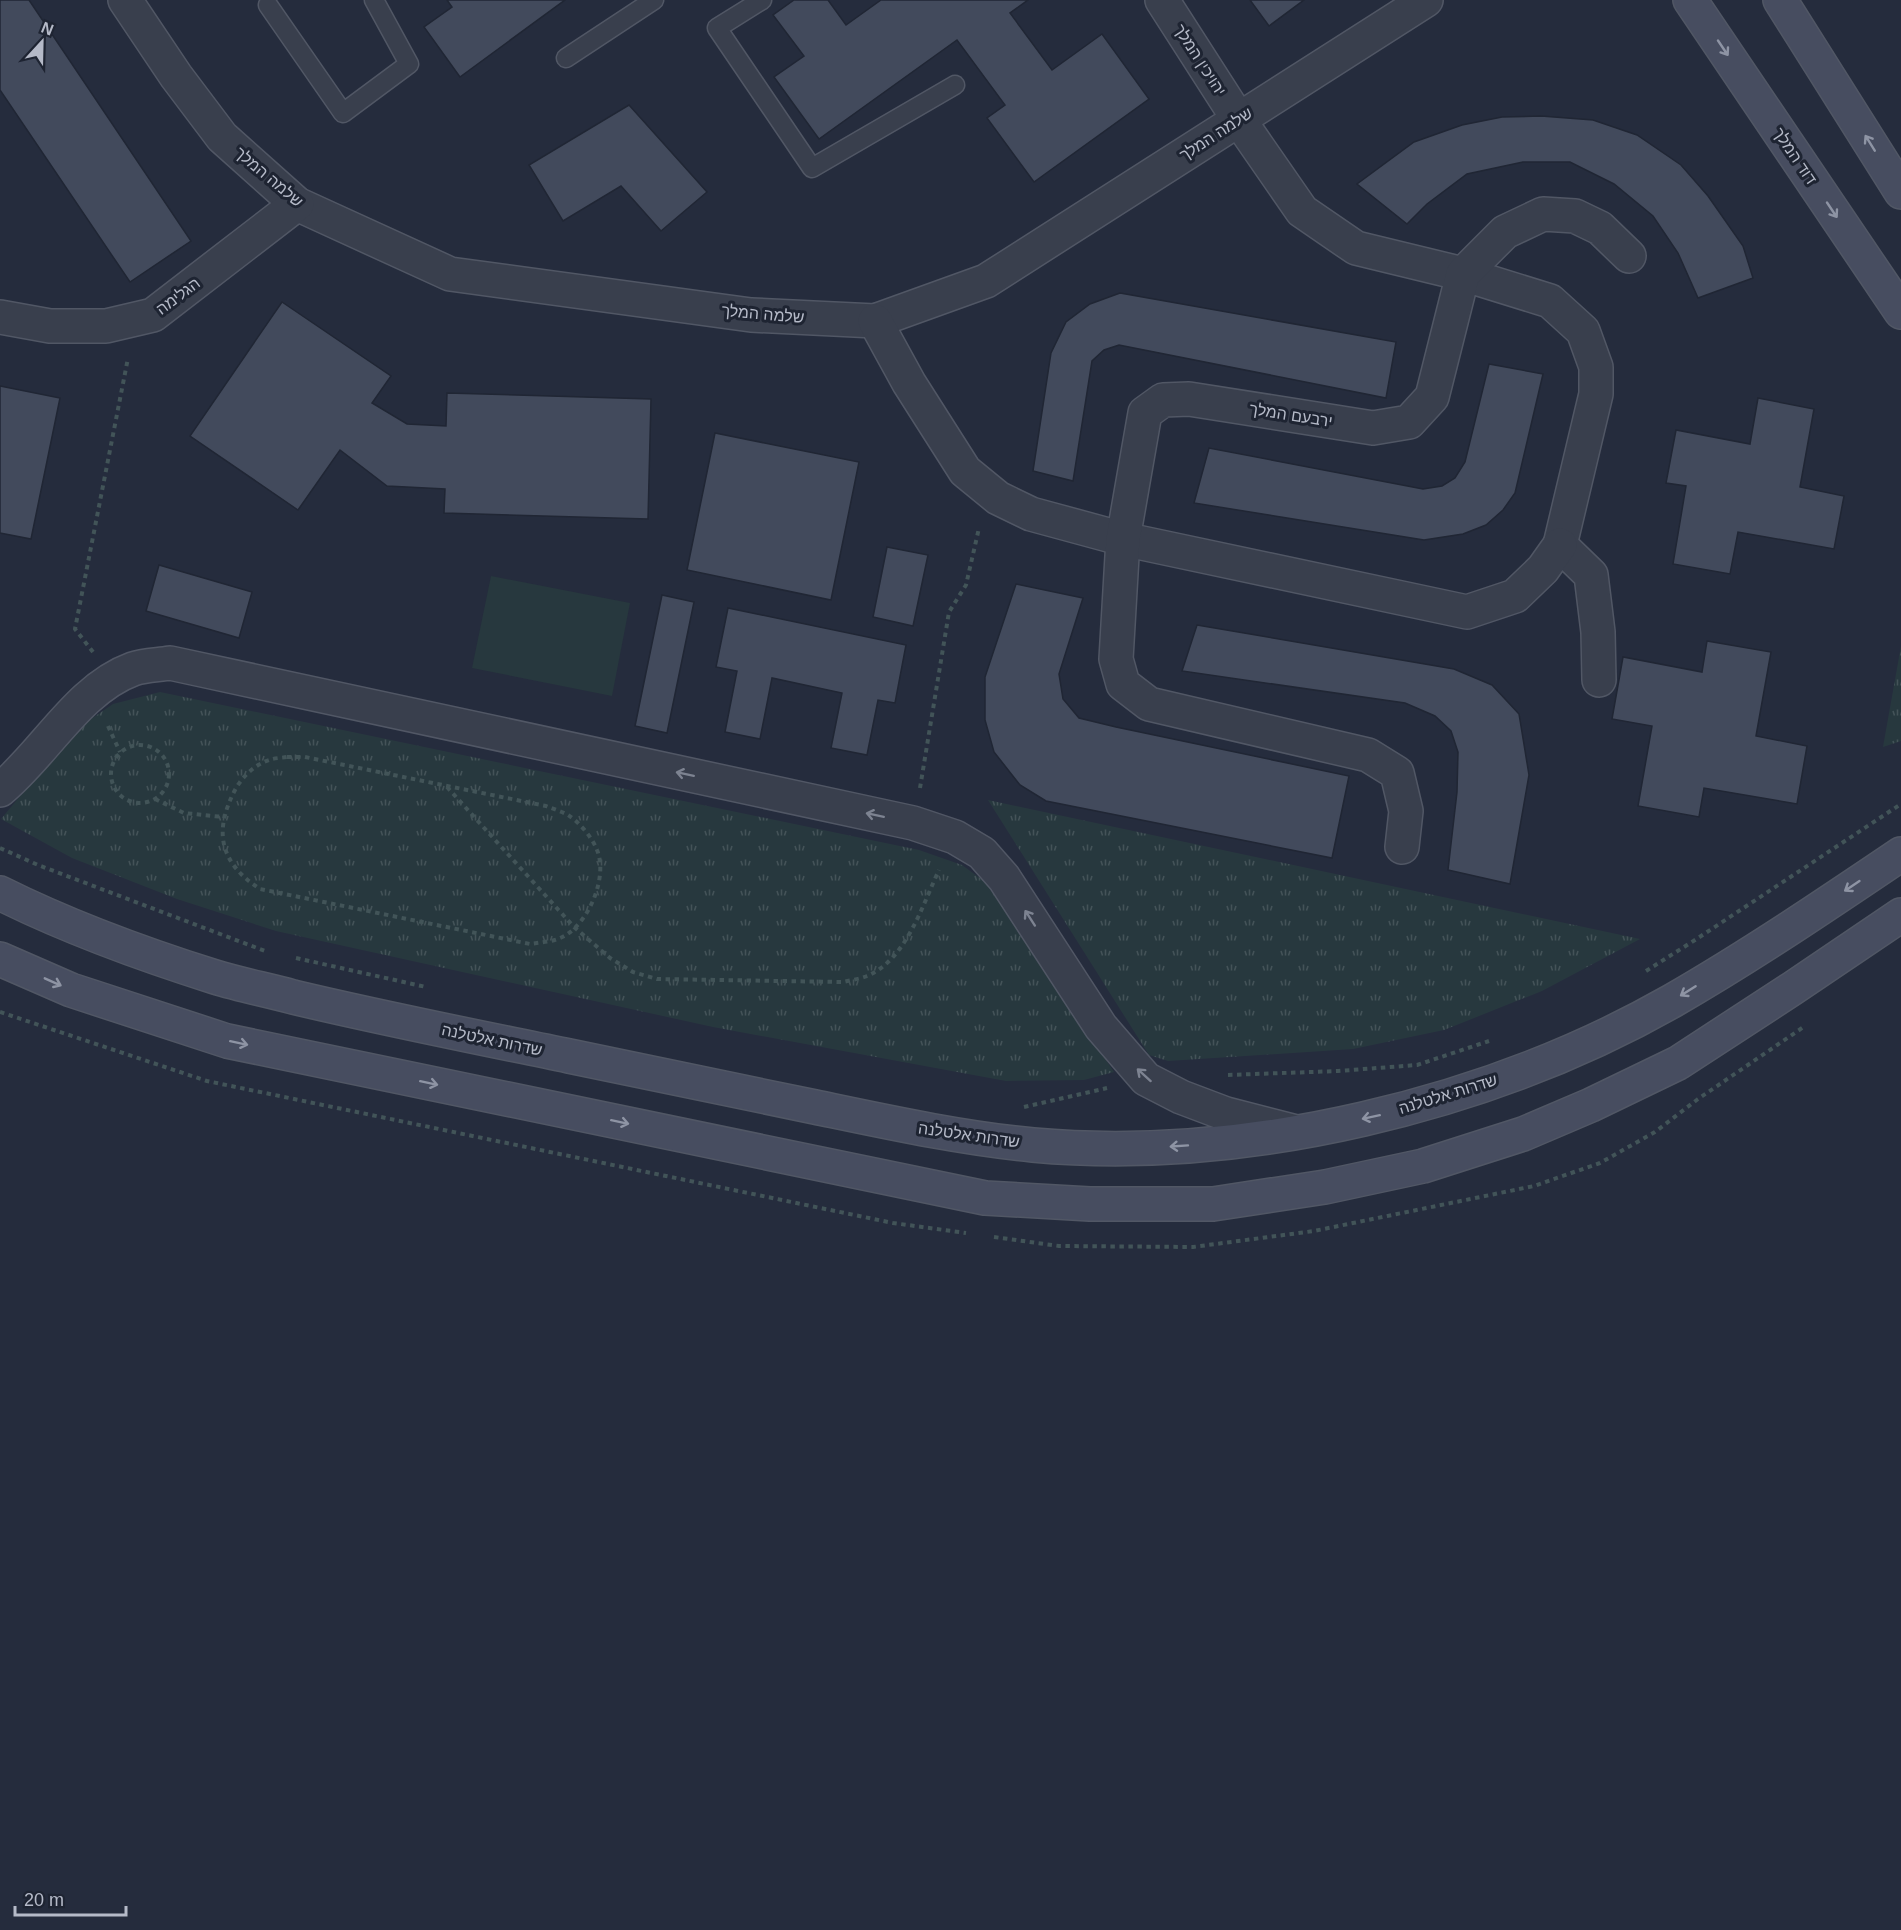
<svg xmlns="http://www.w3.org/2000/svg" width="1901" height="1930" viewBox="0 0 1901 1930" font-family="Helvetica,'Noto Sans Hebrew',sans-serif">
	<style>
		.park { fill: url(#park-tufts) }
		.pitch { fill: #27383e }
		.building { fill: #424a5c; stroke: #202634; stroke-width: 1.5 }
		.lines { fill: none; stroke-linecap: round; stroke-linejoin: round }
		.lane-casing { stroke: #515765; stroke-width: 21 }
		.street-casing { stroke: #515765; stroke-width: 36 }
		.secondary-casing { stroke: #515765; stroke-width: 36 }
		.path { stroke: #425458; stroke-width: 4; stroke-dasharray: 4.5 4.5; stroke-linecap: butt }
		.lane { stroke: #393f4d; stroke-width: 18 }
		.street { stroke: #393f4d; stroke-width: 33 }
		.secondary { stroke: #474d60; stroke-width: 33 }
		.oneway { stroke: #8e94a4 }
		.oneway2 { stroke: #7d8391 }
		.labels { text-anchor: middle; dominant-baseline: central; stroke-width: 6; stroke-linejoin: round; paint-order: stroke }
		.street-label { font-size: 16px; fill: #b5bac8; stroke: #1e2432 }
	</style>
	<defs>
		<pattern id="park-tufts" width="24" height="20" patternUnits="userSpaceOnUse" patternTransform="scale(1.5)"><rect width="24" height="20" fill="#27383e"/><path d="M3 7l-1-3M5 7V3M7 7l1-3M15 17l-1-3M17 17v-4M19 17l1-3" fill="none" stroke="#445358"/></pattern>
	</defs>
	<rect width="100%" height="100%" fill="#252c3d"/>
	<g class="park">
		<polygon points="1901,646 1901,741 1883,747"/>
		<polygon points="160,692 919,850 962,865 988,884 1114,1072 1084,1080 1006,1081 713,1027 276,931 177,899 72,858 1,819 75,730 113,704"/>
		<polygon points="988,800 1640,939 1542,991 1444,1030 1353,1049 1168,1061 1149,1055"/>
	</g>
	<polygon class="pitch" points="491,576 630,603 612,696 472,668"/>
	<g class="building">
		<polygon points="0,0 29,0 191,241 130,282 0,90"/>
		<polygon points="447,0 565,0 460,77 424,27 452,7"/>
		<polygon points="794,0 828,0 846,25 881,0 1028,0 1010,13 1052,70 1102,34 1149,99 1034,182 987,118 1005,105 957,40 819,139 774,77 804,56 773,15"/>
		<polygon points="1250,0 1304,0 1269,26"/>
		<polygon points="629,105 707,192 661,231 621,186 563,221 529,165"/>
		<polygon points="1541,116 1593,120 1637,135 1681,165 1708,196 1743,246 1753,278 1698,298 1678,253 1653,216 1614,184 1570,162 1523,162 1467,174 1427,204 1407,224 1357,184 1414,142 1462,125 1502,117"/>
		<polygon points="1120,293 1396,342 1386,398 1119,345 1104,350 1092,361 1073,481 1033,471 1051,353 1066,322 1090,304"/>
		<polygon points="282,302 391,376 372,403 407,424 446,426 447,393 651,399 648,519 444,513 445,489 387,486 340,450 298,510 190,436"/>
		<polygon points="1489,364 1543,374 1515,493 1503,510 1486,525 1463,534 1424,540 1194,503 1209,448 1423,489 1442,486 1455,478 1465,462"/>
		<polygon points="0,386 60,398 31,539 0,533"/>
		<polygon points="1758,398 1814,409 1800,487 1844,496 1834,549 1738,532 1730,574 1673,564 1686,486 1666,483 1676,430 1750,444"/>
		<polygon points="715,433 859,462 831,600 687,570"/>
		<polygon points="887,547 928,555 913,626 873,617"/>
		<polygon points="159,565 252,592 239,638 146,611"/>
		<polygon points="1016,584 1083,598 1059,674 1063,699 1079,718 1116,727 1349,776 1332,858 1046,801 1020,785 994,752 985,720 985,677"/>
		<polygon points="662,595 694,602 667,733 635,726"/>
		<polygon points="728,608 906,645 895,703 878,700 867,755 831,748 842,693 772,678 760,739 725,732 737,671 716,667"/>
		<polygon points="1197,625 1454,669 1492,685 1519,714 1529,775 1510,884 1448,870 1457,792 1458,752 1451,731 1435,716 1405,703 1182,671"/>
		<polygon points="1707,641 1771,652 1756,736 1807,746 1797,804 1704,788 1699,817 1638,806 1652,726 1612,719 1623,657 1702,672"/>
	</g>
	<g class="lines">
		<defs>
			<g id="lane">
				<polyline points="762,0 717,28 812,168 955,85"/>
				<polyline points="268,5 343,113 409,64 374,0"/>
				<polyline points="566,58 654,0"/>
			</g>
			<g id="street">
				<polyline points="125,0 176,76 222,137 297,204 450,274 751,315 875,321 986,281 1426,0"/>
				<polyline points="1162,0 1239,120 1302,211 1356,248 1463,274 1550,301 1583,331 1596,367 1596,394 1560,545 1591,575 1598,632 1599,680"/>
				<polyline points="0,317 50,326 106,326 153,315 297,204"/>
				<polyline points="875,321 909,383 965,471 998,498 1031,514 1123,539 1467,612 1515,596 1543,569 1560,545"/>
				<path d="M0,790C45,753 78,689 133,669C144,665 158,665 170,663L913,823L955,837L982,853L1004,878L1101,1027L1146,1079L1181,1097L1226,1114L1296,1132"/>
				<polyline points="1402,847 1406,811 1397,773 1368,755 1149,704 1123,684 1116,659 1123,539 1145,413 1163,400 1189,399 1373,428 1409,422 1432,397 1463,274 1505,232 1543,214 1575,216 1600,228 1629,256"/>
			</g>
			<g id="secondary">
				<polyline points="1690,0 1901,312"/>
				<polyline points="1780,0 1901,192"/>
				<path d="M0,893C68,927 142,954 215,977C241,985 268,990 293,997C385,1019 477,1037 569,1056C651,1073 733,1090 815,1107C887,1122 960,1138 1033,1145C1244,1164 1489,1105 1672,1001C1750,956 1827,904 1901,854"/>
				<polyline points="0,959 71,990 227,1041 985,1198 1090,1204 1213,1204 1325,1187 1423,1166 1523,1134 1591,1105 1678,1063 1793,988 1901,915"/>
			</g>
		</defs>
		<use href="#lane" class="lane-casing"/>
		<use href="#street" class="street-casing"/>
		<use href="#secondary" class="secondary-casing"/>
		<g class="path">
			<polyline points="93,652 75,629 128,358"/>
			<polyline points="108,726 120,752"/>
			<circle cx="140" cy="774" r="29"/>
			<path d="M287,757H305L546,806C553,809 561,811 568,815C579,822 592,837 597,850C608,876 590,920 566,935C555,942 542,942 530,944L260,889C220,863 213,832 235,790C242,777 254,765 269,760C274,758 281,758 287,757Z"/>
			<path d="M447,787L574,927L610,958L633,972L657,979L843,982C851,980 860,979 867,976C906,960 922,906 939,870"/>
			<polyline points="920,788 949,612 966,585 979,528"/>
			<polyline points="155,799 184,813 223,817"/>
			<polyline points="0,848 38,865 265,951"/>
			<polyline points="296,958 426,987"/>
			<polyline points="1646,971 1695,940 1901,804"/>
			<polyline points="0,1012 207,1081 893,1223 966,1233"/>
			<polyline points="1228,1075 1338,1071 1417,1065 1489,1041"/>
			<polyline points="1024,1107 1107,1088"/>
			<polyline points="994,1237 1059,1246 1193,1247 1314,1231 1534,1186 1600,1163 1655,1132 1698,1099 1805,1026"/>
		</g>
		<use href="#lane" class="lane"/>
		<use href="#street" class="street"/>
		<use href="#secondary" class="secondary"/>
	</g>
	<defs><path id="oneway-shaft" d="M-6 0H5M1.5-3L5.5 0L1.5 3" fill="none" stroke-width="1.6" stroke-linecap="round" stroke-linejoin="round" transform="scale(1.5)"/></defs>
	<g class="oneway">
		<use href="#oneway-shaft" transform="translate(1723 48) rotate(56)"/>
		<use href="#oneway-shaft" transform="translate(1870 143) rotate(-122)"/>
		<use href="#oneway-shaft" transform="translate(1832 210) rotate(56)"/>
		<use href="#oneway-shaft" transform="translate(1852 886) rotate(146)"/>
		<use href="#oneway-shaft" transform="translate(53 982) rotate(24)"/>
		<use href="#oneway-shaft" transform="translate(1688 991) rotate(148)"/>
		<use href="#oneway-shaft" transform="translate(239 1043) rotate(12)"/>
		<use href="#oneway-shaft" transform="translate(429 1083) rotate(12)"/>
		<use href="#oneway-shaft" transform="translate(1371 1117) rotate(168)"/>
		<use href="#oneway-shaft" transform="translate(620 1122) rotate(12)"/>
		<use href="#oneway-shaft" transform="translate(1179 1146) rotate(176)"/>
	</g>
	<g class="oneway2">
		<use href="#oneway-shaft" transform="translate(685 774) rotate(-168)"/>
		<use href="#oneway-shaft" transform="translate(875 815) rotate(-168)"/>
		<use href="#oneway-shaft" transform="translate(1030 918) rotate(-123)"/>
		<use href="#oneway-shaft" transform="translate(1144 1075) rotate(-138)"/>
	</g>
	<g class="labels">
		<g class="street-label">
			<text transform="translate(1200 60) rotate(57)">יהויכין המלך</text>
			<text transform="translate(1216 134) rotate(-33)">שלמה המלך</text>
			<text transform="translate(1795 156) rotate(56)">דוד המלך</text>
			<text transform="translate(269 177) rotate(40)">שלמה המלך</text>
			<text transform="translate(178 296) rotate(-37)">הגלימה</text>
			<text transform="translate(763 314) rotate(5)">שלמה המלך</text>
			<text transform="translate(1291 415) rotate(9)">ירבעם המלך</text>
			<text transform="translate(492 1040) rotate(12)">שדרות אלטלנה</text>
			<text transform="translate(1448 1094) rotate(-17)">שדרות אלטלנה</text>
			<text transform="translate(969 1135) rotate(8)">שדרות אלטלנה</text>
		</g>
	</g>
	<g transform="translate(42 42) rotate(22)" stroke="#1e2432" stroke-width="4.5" paint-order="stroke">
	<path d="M0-4.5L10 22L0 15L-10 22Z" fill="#b5bac8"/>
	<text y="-9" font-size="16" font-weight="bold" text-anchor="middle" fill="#b5bac8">N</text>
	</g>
	<path d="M15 1906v9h111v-9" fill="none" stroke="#b5bac8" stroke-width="3"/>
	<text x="24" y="1906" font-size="18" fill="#b5bac8" stroke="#1e2432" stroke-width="4.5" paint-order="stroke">20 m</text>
</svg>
